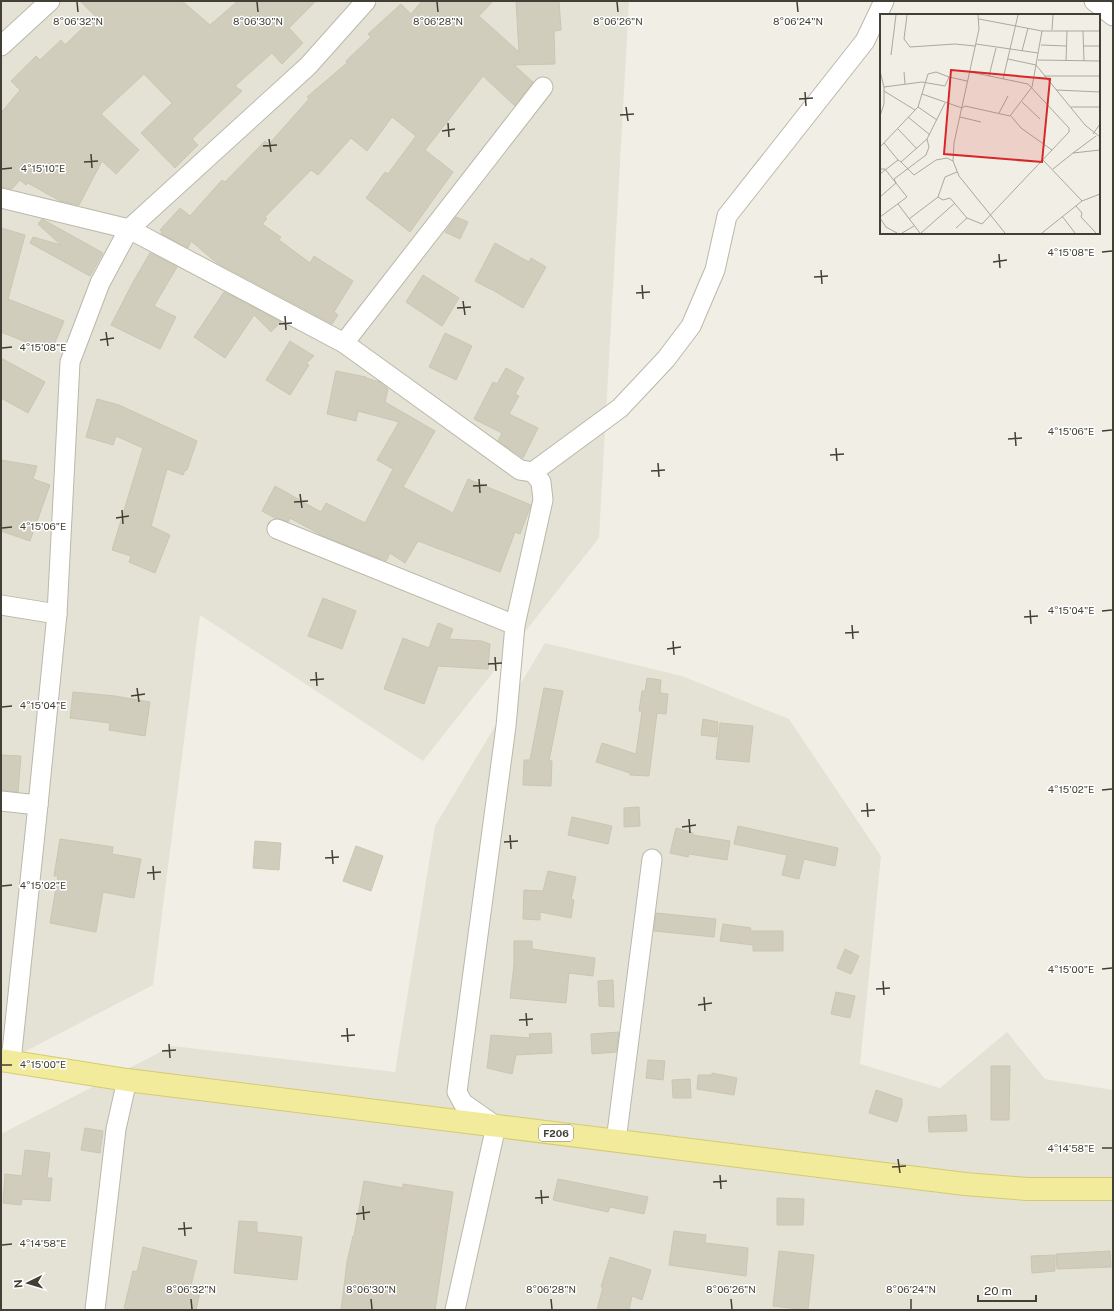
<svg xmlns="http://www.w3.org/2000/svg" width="1114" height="1311" viewBox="0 0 1114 1311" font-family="'Public Sans',sans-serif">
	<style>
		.residential { fill: #e4e2d4 }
		.building { fill: #d1cdbc; stroke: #cbc6b0 }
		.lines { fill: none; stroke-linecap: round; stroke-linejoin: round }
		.minor-casing { stroke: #bbb8a9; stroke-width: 21 }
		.major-casing { stroke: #d5cb6e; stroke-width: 24 }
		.minor { stroke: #fff; stroke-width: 19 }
		.major { stroke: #f3eb9c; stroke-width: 22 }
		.ticks { fill: none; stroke: #424036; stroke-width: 1.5 }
		.labels { text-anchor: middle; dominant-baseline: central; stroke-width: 3; stroke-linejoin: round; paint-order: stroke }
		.shield { fill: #fff; stroke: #7b7972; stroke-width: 1 }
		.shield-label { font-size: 10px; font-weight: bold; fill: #424036 }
		.inset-road { fill: none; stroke: #aba99f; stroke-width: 1 }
		.view { fill: #d62828; fill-opacity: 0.15; stroke: #d62828; stroke-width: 2 }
		.inset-edge { fill: none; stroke: #424036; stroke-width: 2 }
		.ticks-label { font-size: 10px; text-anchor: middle; fill: #424036; stroke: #fff; stroke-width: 3; stroke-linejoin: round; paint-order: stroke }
	</style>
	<rect width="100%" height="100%" fill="#f1efe5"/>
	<g class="residential">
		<polygon points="1,1 629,1 599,538 423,761 200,615 153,985 1,1064"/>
		<polygon points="545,643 682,676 789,719 881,856 860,1064 940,1088 1007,1032 1045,1079 1113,1090 1113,1310 1,1310 1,1134 172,1046 395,1072 435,826"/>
	</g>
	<g class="building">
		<polygon points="80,1 182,1 210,25 238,1 316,1 289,28 303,43 282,64 272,53 235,86 242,91 192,139 198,145 175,168 141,133 172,103 144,74 101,114 139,150 116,174 102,161 79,205 60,201 28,183 26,185 20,180 12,189 1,187 1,113 20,90 11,81 36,56 40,60 61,40 65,45 95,16"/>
		<polygon points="422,1 493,1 479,16 519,52 516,1 559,1 561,30 554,31 555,64 514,65 533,82 515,106 483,76 425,150 453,172 410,232 366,198 385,172 388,174 416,136 392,117 367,151 351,138 318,175 311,170 265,217 267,219 262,224 281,237 279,240 310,263 314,256 353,281 334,312 338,315 332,324 217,263 191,241 188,248 161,234 162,231 160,230 180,208 190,216 222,180 225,182 265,141 269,144 309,99 307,97 347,63 346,61 371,37 368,34 401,4 411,14"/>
		<polygon points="456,217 468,222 460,239 445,232"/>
		<polygon points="42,219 103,253 90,276 30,243 33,237 61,245 38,224"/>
		<polygon points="1,228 25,235 8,299 64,321 51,352 1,332"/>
		<polygon points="495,243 529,262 531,258 546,267 523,308 491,289 490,289 475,281"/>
		<polygon points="150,253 177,267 154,306 176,317 160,349 111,325 132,284"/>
		<polygon points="423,275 459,298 442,326 406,302"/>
		<polygon points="224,292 281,322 271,332 254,315 225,358 194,337"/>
		<polygon points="445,333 472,346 456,380 429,367"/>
		<polygon points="290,341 314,356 306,364 309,365 290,395 266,380"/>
		<polygon points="1,358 45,382 28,413 1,398"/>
		<polygon points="506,368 524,378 515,394 519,396 509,414 538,428 523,458 498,441 502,433 474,419 493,382 497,384"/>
		<polygon points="336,371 366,377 366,378 380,382 388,389 385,402 435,431 403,487 453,513 468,479 531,505 520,534 515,532 500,572 418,541 405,563 390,553 386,561 325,537 290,518 288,522 275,518 262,511 275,486 321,512 326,503 365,523 393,469 377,460 399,422 358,411 356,421 327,414"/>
		<polygon points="97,399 119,405 197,441 187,470 185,470 183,475 167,469 151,526 170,535 155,573 129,562 131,556 112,550 143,448 116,436 113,445 86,437"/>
		<polygon points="1,460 37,466 33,479 50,485 30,541 1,531"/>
		<polygon points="323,598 356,611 342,649 308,636"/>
		<polygon points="438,623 453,629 449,639 482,641 490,644 488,669 438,666 424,704 384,689 403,638 429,648"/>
		<polygon points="647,678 661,680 660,693 668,694 666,714 657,713 649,776 630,775 630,773 596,762 602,743 636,754 642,711 639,711 642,691 645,691"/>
		<polygon points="544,688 563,691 549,761 552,761 551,786 523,785 524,760 530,760"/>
		<polygon points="73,692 115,696 150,702 145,736 109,730 110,723 70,718"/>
		<polygon points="703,719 718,722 717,737 701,735"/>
		<polygon points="720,723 753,726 749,762 716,759"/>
		<polygon points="1,755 21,756 18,792 1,790"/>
		<polygon points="639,807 640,826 624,827 624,808"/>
		<polygon points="572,817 612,826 608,844 568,835"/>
		<polygon points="738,826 838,848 835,866 804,859 799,879 782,875 787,855 734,844"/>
		<polygon points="676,828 693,833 693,835 730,841 727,860 689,854 688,857 670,853"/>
		<polygon points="60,839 113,847 112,854 141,859 134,898 103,892 96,932 50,923 58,876 54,876"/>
		<polygon points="255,841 281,843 279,870 253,868"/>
		<polygon points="356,846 383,856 371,891 343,881"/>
		<polygon points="548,871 576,877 571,899 574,900 571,918 540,912 540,920 523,919 524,890 543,891"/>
		<polygon points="656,913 716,919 714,937 654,931"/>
		<polygon points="723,924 751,928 750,931 783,931 783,951 753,951 753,945 720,941"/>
		<polygon points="514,941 532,941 532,949 595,958 593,976 569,973 566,1003 510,998 514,965"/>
		<polygon points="845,949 859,956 851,974 837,968"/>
		<polygon points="613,980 614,1007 599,1006 598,981"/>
		<polygon points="836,992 855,996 850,1018 831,1014"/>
		<polygon points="619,1032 616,1052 592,1054 591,1034"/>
		<polygon points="551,1033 552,1053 516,1055 512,1074 487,1068 491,1035 530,1038 529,1034"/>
		<polygon points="648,1060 665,1061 663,1080 646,1078"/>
		<polygon points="991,1066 1010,1066 1009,1120 991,1120"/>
		<polygon points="712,1073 737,1078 734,1095 697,1089 698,1075 712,1075"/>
		<polygon points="690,1079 691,1098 673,1098 672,1080"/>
		<polygon points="876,1090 902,1099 902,1105 897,1122 869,1113"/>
		<polygon points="966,1115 967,1131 929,1132 928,1117"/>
		<polygon points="85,1128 103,1131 100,1153 81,1150"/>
		<polygon points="25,1150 50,1153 47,1178 52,1178 50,1201 22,1199 21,1205 3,1203 5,1174 22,1176"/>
		<polygon points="558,1179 648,1197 644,1214 610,1207 608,1212 553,1200"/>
		<polygon points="364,1181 403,1188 403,1184 453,1192 435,1310 341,1310 347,1262 353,1236 354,1236"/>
		<polygon points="777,1198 804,1199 803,1225 777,1225"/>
		<polygon points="239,1221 257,1222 257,1232 302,1237 297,1280 234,1273"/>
		<polygon points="674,1231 706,1235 705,1243 748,1248 746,1276 669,1265"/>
		<polygon points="143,1247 197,1261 191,1285 201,1287 196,1310 134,1310 124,1308 133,1271 137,1272"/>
		<polygon points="779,1251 814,1255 808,1310 773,1306"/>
		<polygon points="1110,1251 1111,1267 1057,1269 1056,1254"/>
		<polygon points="1055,1255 1055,1271 1032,1273 1031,1256"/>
		<polygon points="610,1257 651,1270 642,1300 632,1296 629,1310 597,1310 603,1287 601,1287"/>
	</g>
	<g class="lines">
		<defs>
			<g id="minor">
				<polyline points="1094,1 1113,16"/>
				<polyline points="1,46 50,1"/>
				<polyline points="1,198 129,229 344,343 520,470 533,472 541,482 543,500 515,625 506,726 457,1092 463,1103 496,1126 455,1310"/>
				<polyline points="344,343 543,87"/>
				<polyline points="533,472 620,408 666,359 691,326 715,270 727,216 865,41 884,1"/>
				<polyline points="277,529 515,625"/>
				<polyline points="1,605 57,614"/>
				<polyline points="1,801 38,805"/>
				<polyline points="11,1061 38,805 57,614 70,362 100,283 129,229 308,66 366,1"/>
				<polyline points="616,1141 652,859"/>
				<polyline points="95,1310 116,1129 127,1080"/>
			</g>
			<polyline id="major" points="1,1060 127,1080 965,1184 1027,1189 1113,1189"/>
		</defs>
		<use href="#minor" class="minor-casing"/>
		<use href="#major" class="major-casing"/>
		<use href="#minor" class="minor"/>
		<use href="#major" class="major"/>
	</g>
	<path class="ticks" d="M77,2L78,12M257,2L258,12M437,2L438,12M617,2L618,12M797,2L798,12M805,92L806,106M799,99L813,98M626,107L628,121M620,115L634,114M448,123L449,137M442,131L455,129M269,139L271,152M263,146L277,145M91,154L92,168M84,162L98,161M2,169L12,168M1102,252L1112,251M999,254L1000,268M993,262L1007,260M821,270L822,284M814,277L828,276M642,285L643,299M636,293L650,292M463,301L465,315M457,308L471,307M285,316L286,330M279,324L292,323M106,332L108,346M100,340L114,338M2,348L12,347M1102,431L1112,430M1015,432L1016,446M1008,439L1022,438M836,448L837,461M830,455L844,454M658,463L659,477M651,471L665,470M479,479L480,493M473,486L487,485M300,494L302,508M294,502L308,501M122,510L123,524M116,518L129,516M2,528L12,527M1030,610L1031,624M1102,611L1112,610M1024,617L1038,616M852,625L853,639M845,633L859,632M673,641L674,655M667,649L681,647M495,657L496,671M488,664L502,663M316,672L317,686M310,680L324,679M137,688L139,702M131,696L145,694M2,707L12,706M1102,790L1112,789M867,803L868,817M861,811L875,810M689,819L690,833M682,827L696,825M510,835L511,849M504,842L518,841M332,850L333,864M325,858L339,857M153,866L154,880M147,873L161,872M2,886L12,885M1102,969L1112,968M883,981L884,995M876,989L890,988M704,997L705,1011M698,1005L712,1003M526,1013L527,1026M519,1020L533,1019M347,1028L348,1042M341,1036L355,1035M169,1044L170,1058M162,1051L176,1050M2,1065H12M1102,1148H1112M898,1159L900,1173M892,1167L906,1166M720,1175L721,1189M713,1182L727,1181M541,1190L542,1204M535,1198L549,1197M363,1206L364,1220M356,1214L370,1212M184,1222L185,1236M178,1229L192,1228M2,1245L12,1244M191,1299L192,1309M371,1299L372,1309M551,1299L552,1309M731,1299L732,1309M911,1299V1309"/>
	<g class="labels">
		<rect class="shield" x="539" y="1125" width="34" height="16" rx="3"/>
		<g class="shield-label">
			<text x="556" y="1133">F206</text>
		</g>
	</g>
	<g transform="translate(880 14)">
		<rect width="220" height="220" fill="#f1efe5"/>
		<path class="inset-road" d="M27,1L24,25L30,33L75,30L95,32M98,1L99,15L74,129L73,147L79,162L125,219M99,5L162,17H220M172,16L173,1M203,17L204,47M96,30L158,39M161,31L187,32M203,32H220M142,37L148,14M11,41L16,1M128,45L156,51L205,111L220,123M158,46L220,47M186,47L187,17M0,57L4,73V90L0,102M24,58L25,70M90,58L148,70L189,114V118L102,210M109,62L116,34M164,62H220M123,65L138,1M4,73L42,68L65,72L69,63L87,67M176,76L220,78M4,77L35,96M42,80L82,94L85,92L130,102L152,73L162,17M142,88L160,105M38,93L57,106M191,93H220M119,99L128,82M131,102L141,114L172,136M28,103L50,121M80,103L101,108M18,115L37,135M213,120L220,110M4,129L18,146M0,133L38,93L48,60L56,58L69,63M193,139L216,122M163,146L202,187M21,148L34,161L56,146L67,144L73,147M0,155H5L27,183L0,203M173,155L193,139L220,136M0,160L18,146L21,148L47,125L65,89M0,183L16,169L14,165L46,141L49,133L47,125M58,183L63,186L70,184L87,204L102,210M18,190L40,219M196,192L202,199L201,203L216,219M182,202L195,219M0,204L6,213L17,219M29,205L58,183L65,163L77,158M76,214L87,204M22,219L34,212M41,219L75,189M162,219L202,187L220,180"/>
		<path class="view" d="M71,56L170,65L162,148L64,140Z"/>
		<rect width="220" height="220" class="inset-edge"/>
	</g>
	<g class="ticks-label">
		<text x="78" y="25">8°06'32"N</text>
		<text x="258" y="25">8°06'30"N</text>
		<text x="438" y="25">8°06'28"N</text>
		<text x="618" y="25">8°06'26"N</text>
		<text x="798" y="25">8°06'24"N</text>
		<text x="43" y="172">4°15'10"E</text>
		<text x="1071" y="256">4°15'08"E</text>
		<text x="43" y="351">4°15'08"E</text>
		<text x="1071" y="435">4°15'06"E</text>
		<text x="43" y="530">4°15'06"E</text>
		<text x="1071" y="614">4°15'04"E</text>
		<text x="43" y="709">4°15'04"E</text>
		<text x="1071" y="793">4°15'02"E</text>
		<text x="43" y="889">4°15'02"E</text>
		<text x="1071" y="973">4°15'00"E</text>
		<text x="43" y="1068">4°15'00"E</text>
		<text x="1071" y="1152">4°14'58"E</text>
		<text x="43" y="1247">4°14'58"E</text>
		<text x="191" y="1293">8°06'32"N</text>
		<text x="371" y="1293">8°06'30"N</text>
		<text x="551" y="1293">8°06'28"N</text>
		<text x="731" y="1293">8°06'26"N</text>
		<text x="911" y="1293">8°06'24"N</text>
	</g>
	<rect width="1114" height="1311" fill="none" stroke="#424036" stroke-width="4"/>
	<g transform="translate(28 1283) rotate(265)" stroke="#ffffff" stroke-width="3" paint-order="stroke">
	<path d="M0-3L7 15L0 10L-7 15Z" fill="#424036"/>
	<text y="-6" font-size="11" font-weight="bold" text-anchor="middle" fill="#424036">N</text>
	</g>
	<path d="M978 1295v6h58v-6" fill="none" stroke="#424036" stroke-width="2"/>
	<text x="984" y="1295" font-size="12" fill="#424036" stroke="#ffffff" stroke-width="3" paint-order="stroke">20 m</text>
</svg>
